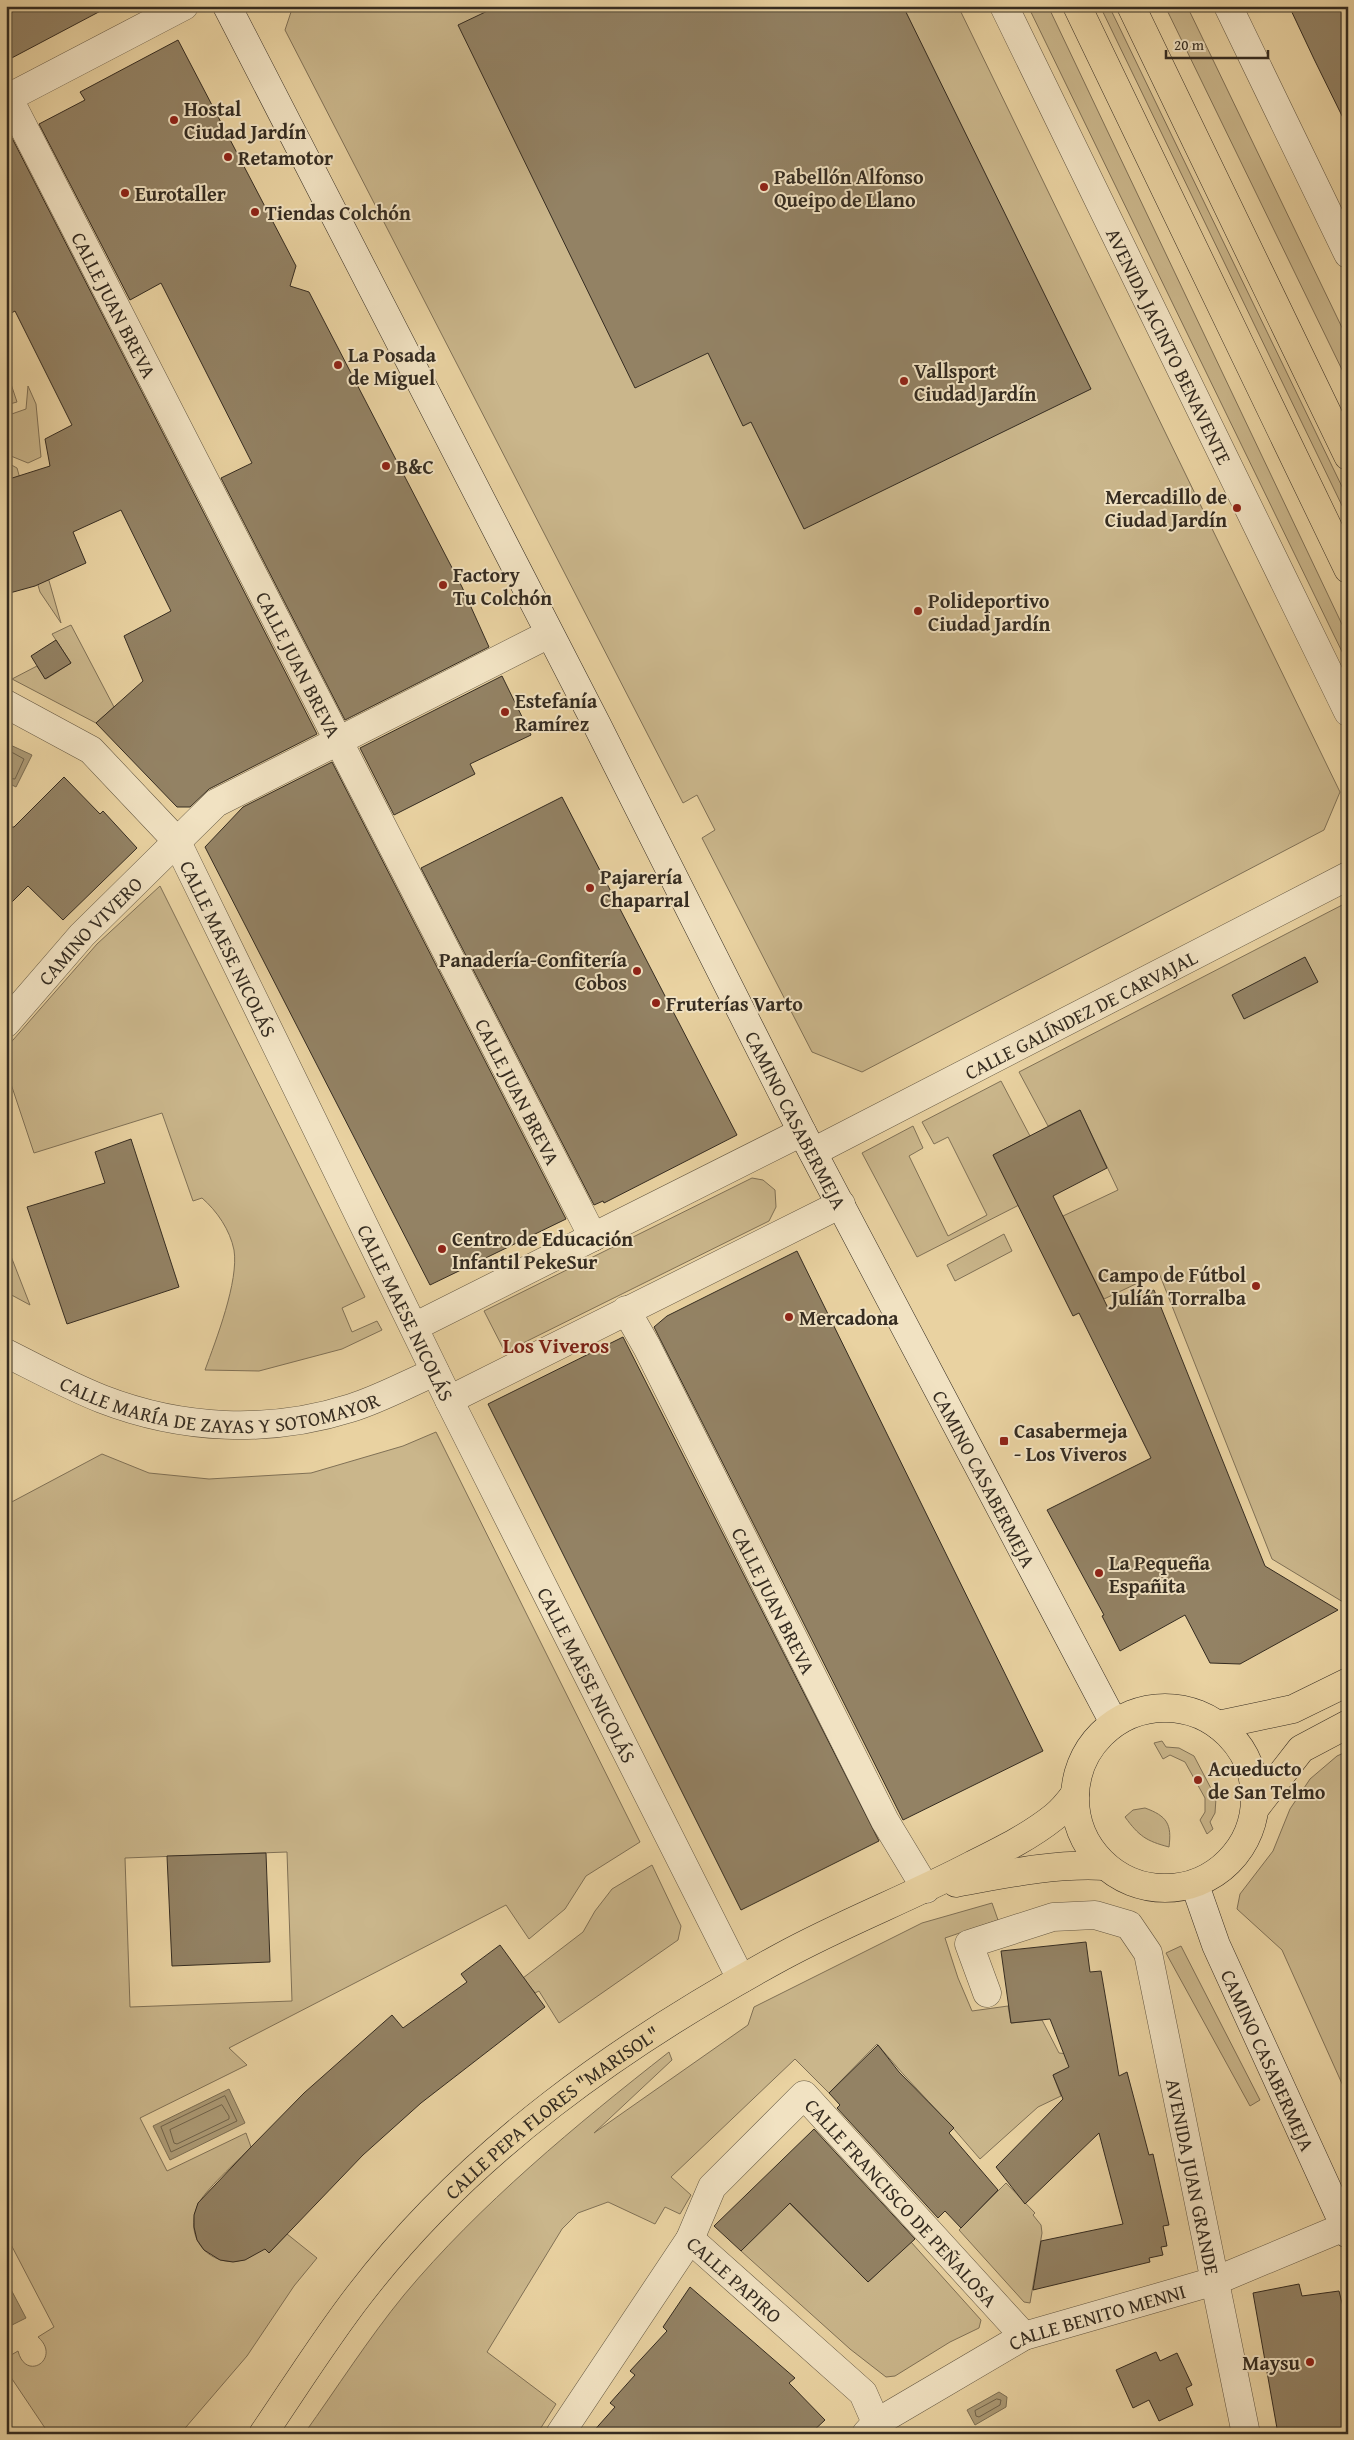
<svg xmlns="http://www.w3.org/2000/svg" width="1354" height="2440" viewBox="0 0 1354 2440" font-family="'Gentium Book Plus',serif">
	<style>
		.green { fill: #cab68b; stroke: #807156; fill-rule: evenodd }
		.water { fill: #ac9a75; stroke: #7c6e53 }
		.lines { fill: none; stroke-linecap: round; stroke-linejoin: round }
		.shore { stroke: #70634b; stroke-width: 1 }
		.building { fill: #938264; stroke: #352c21 }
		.minor-casing { stroke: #625641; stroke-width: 29 }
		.tertiary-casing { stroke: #625641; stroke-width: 29 }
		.secondary-casing { stroke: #352c21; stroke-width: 29 }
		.primary-casing { stroke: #352c21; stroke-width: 29 }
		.minor { stroke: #f1e2c2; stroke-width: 28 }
		.tertiary { stroke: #f1e2c2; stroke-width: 28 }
		.secondary { stroke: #f1e2c2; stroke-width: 28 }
		.primary { stroke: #e9d2a1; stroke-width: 28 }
		.poi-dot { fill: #8f2418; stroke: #f1e2c2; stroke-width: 2 }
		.labels { text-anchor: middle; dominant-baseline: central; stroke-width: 4; stroke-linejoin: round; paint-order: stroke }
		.poi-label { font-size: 20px; font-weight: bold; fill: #352c21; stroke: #f1e2c2; text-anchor: start }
		.street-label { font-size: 20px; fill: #352c21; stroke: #f1e2c2 }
		.neighbourhood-label { font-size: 21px; font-weight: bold; fill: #7a1f14; stroke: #f1e2c2 }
	</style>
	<rect width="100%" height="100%" fill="#e9d2a1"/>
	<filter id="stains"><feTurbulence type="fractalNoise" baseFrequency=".004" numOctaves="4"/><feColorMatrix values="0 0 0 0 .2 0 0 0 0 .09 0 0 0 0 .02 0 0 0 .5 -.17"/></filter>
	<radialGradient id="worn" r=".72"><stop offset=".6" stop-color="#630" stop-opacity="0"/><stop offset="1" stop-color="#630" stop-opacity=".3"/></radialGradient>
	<g class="green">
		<polygon points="293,6 958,6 1340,792 1324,830 862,1072 812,1052 702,838 715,830 697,795 683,803 285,30"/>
		<polygon points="1028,6 1048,6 1348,637 1348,664"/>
		<polygon points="1100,6 1109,6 1348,499 1348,518"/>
		<polygon points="1165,6 1187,6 1348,340 1348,382"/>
		<polygon points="6,369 17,402 6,405"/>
		<polygon points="28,386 36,404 41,457 28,463 6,454 6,416 26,409"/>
		<polygon points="6,462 17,468 61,623 40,592 6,476"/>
		<polygon points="71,625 114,707 96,723 12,679 37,666 46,679 71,663 52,634"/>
		<path d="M160,886L365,1297L342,1308L352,1332L377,1321L382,1330L342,1349L259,1371L205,1370C216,1340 239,1281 234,1250C230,1230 217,1211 202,1198L193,1201L162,1113L34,1153L6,1069V1048L97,944Z"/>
		<polygon points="1348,902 1348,1605 1272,1559 1159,1273 1104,1299 1063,1216 1118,1190 1080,1110 1048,1126 1019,1072"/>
		<polygon points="1001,1081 1030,1136 993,1155 1019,1205 917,1257 862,1153 913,1126 923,1148 909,1156 948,1236 987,1215 948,1137 934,1144 922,1122"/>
		<polygon points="752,1178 763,1180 775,1190 776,1207 769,1221 505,1352 484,1311"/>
		<polygon points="1004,1234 1012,1251 955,1281 947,1265"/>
		<polygon points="6,1242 7,1246 30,1305 6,1292"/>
		<path d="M436,1432L640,1842L586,1876L565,1909L529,1939L506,1905L229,2048L247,2065L140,2118L167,2171L246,2133L251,2147C238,2161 203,2191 197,2207C180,2250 231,2281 263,2247L269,2253L287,2234L317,2258L294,2286L247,2356L180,2434H49L6,2370V2358L18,2351C26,2383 62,2358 38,2337L54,2327L6,2235V1505L102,1454L149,1473L209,1479L311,1473L403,1446ZM287,1852L292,2001L130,2007L125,1858Z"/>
		<polygon points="1162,1741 1166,1747 1179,1748 1194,1756 1216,1798 1215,1813 1210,1822 1213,1829 1207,1834 1200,1820 1205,1812 1205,1798 1185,1762 1170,1755 1163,1759 1154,1743"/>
		<polygon points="1348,1751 1348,2097 1282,1950 1237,1909 1240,1894 1273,1851 1290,1809 1310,1779 1337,1756"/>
		<path d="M1145,1808C1167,1816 1172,1824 1169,1847C1146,1841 1139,1836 1125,1817L1133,1810Z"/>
		<polygon points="652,1865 681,1926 678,1940 559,2023 539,1991 535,1993 523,1978 583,1932 595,1911 612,1889"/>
		<path d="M992,1903L998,1920L945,1938L958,1978L972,2011L1008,2006L1011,2023L1042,2020L1059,2053L1068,2054L1070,2071H1062L1053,2075L1061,2096L1038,2107L980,2159C947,2119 910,2084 877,2044L829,2093L795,2059L671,2177L691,2195L680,2214L665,2207L655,2224L608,2202L578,2213L562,2229L487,2352L556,2404L537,2434H304C337,2388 368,2339 404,2295C479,2205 577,2124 669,2052L672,2060L594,2133L748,2025L754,2007L922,1923Z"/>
		<polygon points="1181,1946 1260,2100 1250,2106 1166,1953"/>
		<polygon points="1006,2183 1035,2213 1033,2215 1041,2225 1042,2233 1030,2303 1024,2302 959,2230"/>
		<polygon points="789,2203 868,2282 911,2242 981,2320 979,2328 950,2342 895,2376 886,2377 850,2349 741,2251"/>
	</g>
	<g class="water">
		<polygon points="6,743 32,755 16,787 6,782"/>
		<polygon points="229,2089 245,2123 170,2160 153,2126"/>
		<polygon points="6,2280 26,2318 6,2328"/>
		<polygon points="999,2392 1007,2397 1006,2407 975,2425 967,2410"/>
	</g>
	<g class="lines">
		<g class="shore">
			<polyline points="6,749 24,759 15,779 6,778"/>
			<polygon points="225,2096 237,2121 171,2152 161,2127"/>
			<polygon points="222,2105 229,2116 229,2119 177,2144 174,2143 170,2130"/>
			<polygon points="997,2399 1001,2400 1000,2405 979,2417 976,2416 975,2411"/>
		</g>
	</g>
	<g class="building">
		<polygon points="6,6 110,6 6,61"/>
		<polygon points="498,6 903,6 1091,389 804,529 751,422 743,426 708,353 635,388 458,25"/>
		<polygon points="1289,6 1348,6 1348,128 1314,59"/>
		<polygon points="178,40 296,266 290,286 309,292 462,587 489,647 345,720 221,478 252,463 161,283 130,300 39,124 85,100 80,92"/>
		<polygon points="12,138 317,734 209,789 190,807 177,807 96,723 143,681 124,636 171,611 121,510 73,532 86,563 35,586 6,594 6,480 50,466 45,439 72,425 15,311 6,316 6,141"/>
		<polygon points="56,640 71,663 45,679 31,656"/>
		<polygon points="502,676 531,735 470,764 475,774 394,815 360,748"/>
		<polygon points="332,762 566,1219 430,1285 205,847 243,807"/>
		<polygon points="64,777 100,814 103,811 137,848 63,920 28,886 6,908 6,827 14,827"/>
		<polygon points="562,797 737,1135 604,1203 603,1201 594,1205 421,868"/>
		<polygon points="1305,957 1318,982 1244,1019 1232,995"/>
		<polygon points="1080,1110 1107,1168 1053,1196 1109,1310 1154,1290 1265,1566 1338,1610 1240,1664 1210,1663 1185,1615 1120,1651 1102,1616 1104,1615 1047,1510 1151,1458 1079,1313 1073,1316 993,1155"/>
		<polygon points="131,1139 179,1287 67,1324 27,1207 105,1183 95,1152"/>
		<polygon points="797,1251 1043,1751 903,1820 654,1327 667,1316"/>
		<polygon points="623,1337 879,1841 741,1910 488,1404"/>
		<polygon points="266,1853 270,1962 172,1966 167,1856"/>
		<polygon points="1086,1942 1090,1972 1101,1971 1119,2076 1127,2072 1149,2155 1153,2154 1169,2225 1163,2226 1167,2246 1161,2247 1163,2255 1149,2258 1150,2262 1033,2290 1041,2241 1123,2224 1099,2133 1025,2204 996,2167 1063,2099 1053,2075 1069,2067 1050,2019 1011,2023 1001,1951"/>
		<polygon points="500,1945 545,2007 421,2103 363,2155 269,2253 265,2249 245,2260 233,2262 220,2260 204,2250 197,2240 194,2227 194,2215 198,2203 251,2147 304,2093 392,2015 403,2028 467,1982 461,1974"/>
		<polygon points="878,2045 899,2072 954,2128 949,2133 998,2190 961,2228 945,2211 938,2218 837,2108 840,2105 829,2093"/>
		<polygon points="814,2129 915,2239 868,2282 790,2203 741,2251 714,2226"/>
		<polygon points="1299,2284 1302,2296 1339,2291 1348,2327 1348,2434 1278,2434 1253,2293"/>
		<polygon points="690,2287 795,2378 789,2383 825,2420 810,2434 591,2434 615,2407 610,2403 635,2375 630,2371 667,2331 663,2327"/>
		<polygon points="1156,2352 1160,2361 1177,2353 1192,2385 1186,2388 1193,2405 1159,2421 1149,2400 1133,2408 1116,2370"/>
	</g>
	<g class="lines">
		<defs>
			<g id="minor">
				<path id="s1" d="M1004,6L1348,712"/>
				<polyline points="1228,6 1348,254"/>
				<path id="s2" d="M6,93L593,1237"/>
				<polyline points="6,99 184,6"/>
				<path id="s3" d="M6,704L91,750L176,840L449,1400L741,1979"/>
				<path id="s4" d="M6,1023L82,935L216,803L549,634"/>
				<path id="s5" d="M813,1152L1348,876"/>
				<path id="s6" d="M626,1310L647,1347L885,1821L926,1889"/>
				<path id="s7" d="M987,1993L969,1944L1053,1917L1095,1915L1129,1925L1148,1953L1246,2434"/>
				<path id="s8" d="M690,2239L863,2393L881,2434"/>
				<path id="s9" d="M560,2434L690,2239L712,2187L804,2095L1024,2336"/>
				<path id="s10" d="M866,2434L876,2423L1024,2336L1215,2281L1344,2227"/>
			</g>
			<g id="tertiary">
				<polyline points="414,1327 802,1132"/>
				<path id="s11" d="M6,1353C38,1369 69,1386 102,1399C182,1430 269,1434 351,1408C380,1399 407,1384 435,1372"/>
				<polyline points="449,1400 841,1204"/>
			</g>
			<g id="secondary">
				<path id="s12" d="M227,6L597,725L802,1132L1114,1723"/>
				<path id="s13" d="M1195,1885L1216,1945L1348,2234"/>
			</g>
			<g id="primary">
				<polyline points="1077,6 1348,569"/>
				<polyline points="1131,6 1348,456"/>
				<circle cx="1165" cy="1798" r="90"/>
				<polyline points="1218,1725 1293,1709 1348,1682"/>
				<polyline points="1256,1807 1301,1749 1348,1724"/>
				<path d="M956,1883C1005,1874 1055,1863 1105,1866"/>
				<path id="s14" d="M263,2434C295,2387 325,2339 359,2295C470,2150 623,2043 781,1957C843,1923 909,1898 972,1865C1000,1851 1029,1837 1054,1817C1062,1811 1069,1802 1075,1794"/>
			</g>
		</defs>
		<use href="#minor" class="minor-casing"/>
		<use href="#tertiary" class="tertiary-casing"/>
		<use href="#secondary" class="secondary-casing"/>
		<use href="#primary" class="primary-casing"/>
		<use href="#minor" class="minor"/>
		<use href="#tertiary" class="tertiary"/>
		<use href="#secondary" class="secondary"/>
		<use href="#primary" class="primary"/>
	</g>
	<g class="poi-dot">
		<circle cx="174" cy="120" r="5"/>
		<circle cx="228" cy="157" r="5"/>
		<circle cx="764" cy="187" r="5"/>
		<circle cx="125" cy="193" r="5"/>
		<circle cx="255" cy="212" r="5"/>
		<circle cx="338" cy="365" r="5"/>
		<circle cx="904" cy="381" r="5"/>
		<circle cx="386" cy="466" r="5"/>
		<circle cx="1237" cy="508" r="5"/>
		<circle cx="443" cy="585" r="5"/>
		<circle cx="918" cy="611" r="5"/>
		<circle cx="505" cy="712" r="5"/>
		<circle cx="590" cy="888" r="5"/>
		<circle cx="637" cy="971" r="5"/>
		<circle cx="656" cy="1003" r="5"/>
		<circle cx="442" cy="1249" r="5"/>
		<circle cx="1256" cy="1286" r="5"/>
		<circle cx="789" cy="1317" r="5"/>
		<rect x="999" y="1436" width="10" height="10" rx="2.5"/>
		<circle cx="1099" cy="1573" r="5"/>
		<circle cx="1198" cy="1780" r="5"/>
		<circle cx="1310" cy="2362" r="5"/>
	</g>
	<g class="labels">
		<g class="poi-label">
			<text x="184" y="108">Hostal<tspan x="184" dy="23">Ciudad Jardín</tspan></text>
			<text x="238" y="157">Retamotor</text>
			<text x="774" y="176">Pabellón Alfonso<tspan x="774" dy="23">Queipo de Llano</tspan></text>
			<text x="135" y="193">Eurotaller</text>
			<text x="265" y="212">Tiendas Colchón</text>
			<text x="348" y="354">La Posada<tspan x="348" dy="23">de Miguel</tspan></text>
			<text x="914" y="370">Vallsport<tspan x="914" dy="23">Ciudad Jardín</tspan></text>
			<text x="396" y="466">B&amp;C</text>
			<text x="1227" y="496" text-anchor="end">Mercadillo de<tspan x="1227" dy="23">Ciudad Jardín</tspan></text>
			<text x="453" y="574">Factory<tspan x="453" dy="23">Tu Colchón</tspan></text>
			<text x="928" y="600">Polideportivo<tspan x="928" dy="23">Ciudad Jardín</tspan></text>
			<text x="515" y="700">Estefanía<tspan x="515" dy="23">Ramírez</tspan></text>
			<text x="600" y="876">Pajarería<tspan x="600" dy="23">Chaparral</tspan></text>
			<text x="627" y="959" text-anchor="end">Panadería-Confitería<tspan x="627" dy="23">Cobos</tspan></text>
			<text x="666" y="1003">Fruterías Varto</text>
			<text x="452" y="1238">Centro de Educación<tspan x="452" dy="23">Infantil PekeSur</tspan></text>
			<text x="1246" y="1274" text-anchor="end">Campo de Fútbol<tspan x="1246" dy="23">Julíán Torralba</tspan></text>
			<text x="799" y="1317">Mercadona</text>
			<text x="1014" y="1430">Casabermeja<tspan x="1014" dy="23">- Los Viveros</tspan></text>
			<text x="1109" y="1562">La Pequeña<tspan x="1109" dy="23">Españita</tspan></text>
			<text x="1208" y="1768">Acueducto<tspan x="1208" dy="23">de San Telmo</tspan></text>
			<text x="1300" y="2362" text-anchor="end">Maysu</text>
		</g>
		<g class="street-label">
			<text stroke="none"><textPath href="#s2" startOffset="238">CALLE JUAN BREVA</textPath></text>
			<text stroke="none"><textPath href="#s1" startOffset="378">AVENIDA JACINTO BENAVENTE</textPath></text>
			<text stroke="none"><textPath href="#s2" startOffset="642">CALLE JUAN BREVA</textPath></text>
			<text stroke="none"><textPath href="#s4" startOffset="125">CAMINO VIVERO</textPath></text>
			<text stroke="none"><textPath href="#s3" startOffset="341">CALLE MAESE NICOLÁS</textPath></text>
			<text stroke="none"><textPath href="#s5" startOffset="301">CALLE GALÍNDEZ DE CARVAJAL</textPath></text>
			<text stroke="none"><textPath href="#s2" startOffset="1122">CALLE JUAN BREVA</textPath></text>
			<text stroke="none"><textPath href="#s12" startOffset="1251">CAMINO CASABERMEJA</textPath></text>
			<text stroke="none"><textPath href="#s3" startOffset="746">CALLE MAESE NICOLÁS</textPath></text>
			<text stroke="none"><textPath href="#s11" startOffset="226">CALLE MARÍA DE ZAYAS Y SOTOMAYOR</textPath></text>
			<text stroke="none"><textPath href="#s12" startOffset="1656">CAMINO CASABERMEJA</textPath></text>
			<text stroke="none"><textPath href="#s6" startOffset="326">CALLE JUAN BREVA</textPath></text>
			<text stroke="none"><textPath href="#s3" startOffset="1151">CALLE MAESE NICOLÁS</textPath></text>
			<text stroke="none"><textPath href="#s13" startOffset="190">CAMINO CASABERMEJA</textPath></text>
			<text stroke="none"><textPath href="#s14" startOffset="436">CALLE PEPA FLORES "MARISOL"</textPath></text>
			<text stroke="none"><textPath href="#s7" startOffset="480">AVENIDA JUAN GRANDE</textPath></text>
			<text stroke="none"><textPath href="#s9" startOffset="566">CALLE FRANCISCO DE PEÑALOSA</textPath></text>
			<text stroke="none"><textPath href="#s8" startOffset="60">CALLE PAPIRO</textPath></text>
			<text stroke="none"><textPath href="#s10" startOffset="262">CALLE BENITO MENNI</textPath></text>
		</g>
		<g class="neighbourhood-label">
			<text x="556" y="1345">Los Viveros</text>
		</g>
	</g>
	<rect width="1354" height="2440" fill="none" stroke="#e9d2a1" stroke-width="25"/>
	<rect x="8" y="8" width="1339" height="2425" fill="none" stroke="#352c21" stroke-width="2.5"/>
	<rect x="12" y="12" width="1329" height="2415" fill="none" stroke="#352c21"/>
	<path d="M1166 50v8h102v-8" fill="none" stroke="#352c21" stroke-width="2.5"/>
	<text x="1174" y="50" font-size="15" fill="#352c21" stroke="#f1e2c2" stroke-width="4" paint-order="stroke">20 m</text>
	<rect width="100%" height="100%" filter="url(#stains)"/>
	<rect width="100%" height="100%" fill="url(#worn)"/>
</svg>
